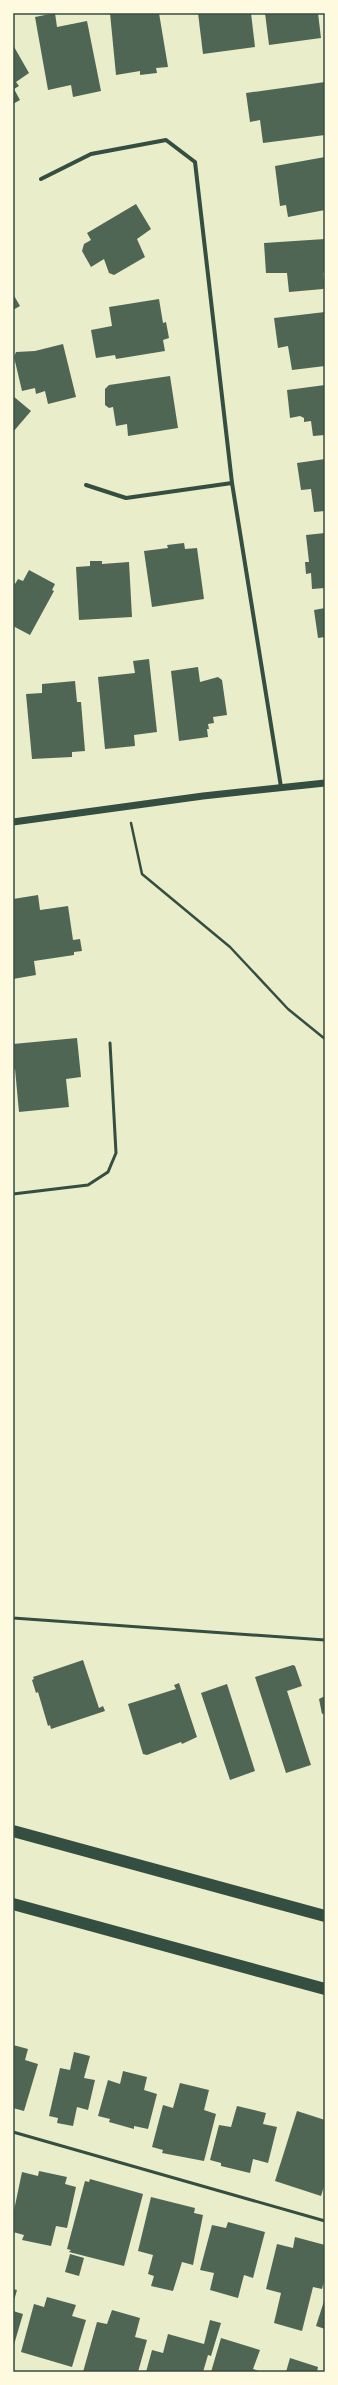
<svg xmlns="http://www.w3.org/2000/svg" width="338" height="2385" viewBox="0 0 338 2385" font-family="'Zilla Slab',serif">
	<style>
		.building { fill: #4f6655 }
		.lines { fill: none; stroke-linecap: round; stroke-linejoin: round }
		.path { stroke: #344e41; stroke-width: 2.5 }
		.service { stroke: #344e41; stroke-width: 3 }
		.minor { stroke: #344e41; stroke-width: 4 }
		.tertiary { stroke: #344e41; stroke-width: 7 }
		.motorway { stroke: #344e41; stroke-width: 12 }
		.neatline { fill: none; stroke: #344e41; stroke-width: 1.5 }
	</style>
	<rect width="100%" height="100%" fill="#e9edc9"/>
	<g class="building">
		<polygon points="55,13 57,27 87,21 101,91 73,97 71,85 48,90 35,17"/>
		<polygon points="110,13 159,13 168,67 156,68 157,73 140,75 140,71 116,75"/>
		<polygon points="198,13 251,13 255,47 203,54"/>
		<polygon points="265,13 318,13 321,38 269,45"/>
		<polygon points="13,45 29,73 16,82 19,86 14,89 20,100 13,104"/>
		<polygon points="325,82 325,135 263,143 260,120 250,122 246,93"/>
		<polygon points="325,157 325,210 288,217 286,205 280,206 275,166"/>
		<polygon points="136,204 151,229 137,239 145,257 114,275 109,273 104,259 91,267 82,251 84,244 91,240 87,233"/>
		<polygon points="325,239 325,272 323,273 325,287 323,289 289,292 287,273 266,273 264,243"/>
		<polygon points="13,294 20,306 13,310"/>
		<polygon points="159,299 163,323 166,322 169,338 163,340 165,351 116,359 115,355 96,358 91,330 112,326 109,307"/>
		<polygon points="325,312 325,366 292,370 288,346 278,348 274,318"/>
		<polygon points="63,344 76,397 48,404 45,391 36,394 35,388 22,391 14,357 16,352 35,351"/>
		<polygon points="170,376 178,428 128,436 127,424 116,426 113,407 109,408 105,405 105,389 109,385"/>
		<polygon points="325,385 325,435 313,436 311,421 304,422 304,418 300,416 290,418 287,390"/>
		<polygon points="13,396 31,411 13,432"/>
		<polygon points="325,459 325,511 314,512 311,489 301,490 297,463"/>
		<polygon points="325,533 325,588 312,589 311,573 306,574 305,562 309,562 306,535"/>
		<polygon points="184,543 185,549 197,548 204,599 152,607 144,551 168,548 167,545"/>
		<polygon points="90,561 102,561 102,564 129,562 132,617 79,620 76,567 90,566"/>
		<polygon points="29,570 55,584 52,590 54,591 30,635 13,626 13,582 15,584 18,579 23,581"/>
		<polygon points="325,608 325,637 318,638 314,610"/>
		<polygon points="149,659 157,732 134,735 135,746 105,749 98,677 135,673 133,661"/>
		<polygon points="198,667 200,682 218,677 222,680 227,715 213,717 214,723 208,724 209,729 207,729 208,737 179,741 171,671"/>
		<polygon points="75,681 77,702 81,702 85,751 72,752 72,757 32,759 26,694 42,693 42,684"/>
		<polygon points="38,895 40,910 68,906 73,940 80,939 82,951 74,952 74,955 34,961 36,975 13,979 13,899"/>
		<polygon points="77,1038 81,1077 66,1079 69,1107 19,1112 15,1069 13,1070 13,1044"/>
		<polygon points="83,1660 99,1708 103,1706 105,1711 51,1729 50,1725 48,1726 38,1692 36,1693 32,1680 34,1679 33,1677"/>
		<polygon points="293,1665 295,1666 302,1686 287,1691 311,1765 286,1773 255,1677"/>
		<polygon points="179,1683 197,1737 182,1744 181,1742 147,1755 143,1754 128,1704 176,1689 174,1685"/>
		<polygon points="227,1684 255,1771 230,1780 201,1693"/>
		<polygon points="325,1696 325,1713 322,1714 319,1699"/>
		<polygon points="13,2045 28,2049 25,2060 38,2064 24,2111 13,2108"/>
		<polygon points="74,2052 90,2056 84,2078 95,2080 88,2110 77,2107 73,2126 57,2123 58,2118 49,2116 60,2068 70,2070"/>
		<polygon points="123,2071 147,2077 144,2090 157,2094 148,2129 134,2126 134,2129 109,2122 110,2119 98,2116 108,2080 120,2084"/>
		<polygon points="180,2083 209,2090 204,2110 216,2114 204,2161 162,2153 163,2150 152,2147 163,2105 173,2108"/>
		<polygon points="237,2106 266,2113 263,2124 277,2127 268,2163 253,2159 250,2173 221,2166 221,2163 210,2160 219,2125 231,2127"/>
		<polygon points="297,2111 325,2120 325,2183 321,2196 275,2181"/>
		<polygon points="39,2171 67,2177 65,2184 76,2187 67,2228 56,2226 51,2246 22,2240 24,2235 13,2232 13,2215 22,2172 38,2176"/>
		<polygon points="90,2179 143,2194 124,2266 69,2252 71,2250 67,2249 85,2181 89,2182"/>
		<polygon points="151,2197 195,2208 194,2213 203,2215 193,2265 182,2262 173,2291 151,2286 154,2276 148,2274 153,2255 138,2251"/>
		<polygon points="228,2222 265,2232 253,2278 244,2275 238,2298 210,2290 214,2273 200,2270 212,2225 226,2228"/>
		<polygon points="295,2237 325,2245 325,2277 322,2289 313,2287 302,2331 274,2323 281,2293 266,2289 277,2244 293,2248"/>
		<polygon points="70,2254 84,2258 79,2276 65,2272"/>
		<polygon points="13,2289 17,2290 13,2304"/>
		<polygon points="47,2297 76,2305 72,2316 86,2320 72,2367 21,2352 34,2304 44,2307"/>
		<polygon points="325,2298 325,2329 316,2326"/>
		<polygon points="112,2310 140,2318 135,2337 147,2340 138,2372 83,2372 97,2322 107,2324"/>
		<polygon points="13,2311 23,2314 13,2348"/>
		<polygon points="210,2320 221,2323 211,2356 208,2355 203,2372 146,2372 152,2350 163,2353 168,2334 204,2344"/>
		<polygon points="221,2338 260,2350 253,2369 262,2372 211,2372"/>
		<polygon points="290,2358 318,2367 317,2372 286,2372"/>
	</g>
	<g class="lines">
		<polyline class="path" points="131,823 142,874 230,947 288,1009 325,1039"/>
		<g class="service">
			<polyline points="13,1194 88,1185 108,1172 116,1153 110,1043"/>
			<polyline points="13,1618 325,1640"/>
			<polyline points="13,2132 325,2221"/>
		</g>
		<g class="minor">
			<polyline points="41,179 91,154 166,140 195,162 232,483 281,787"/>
			<polyline points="86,485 126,498 232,483"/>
		</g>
		<polyline class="tertiary" points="13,822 203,796 325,783"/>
		<g class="motorway">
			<polyline points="13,1831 325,1916"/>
			<polyline points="13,1904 325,1989"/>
		</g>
	</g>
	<rect width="338" height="2385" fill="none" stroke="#fefae0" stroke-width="28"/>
	<rect x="14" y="14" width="310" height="2357" class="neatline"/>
</svg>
